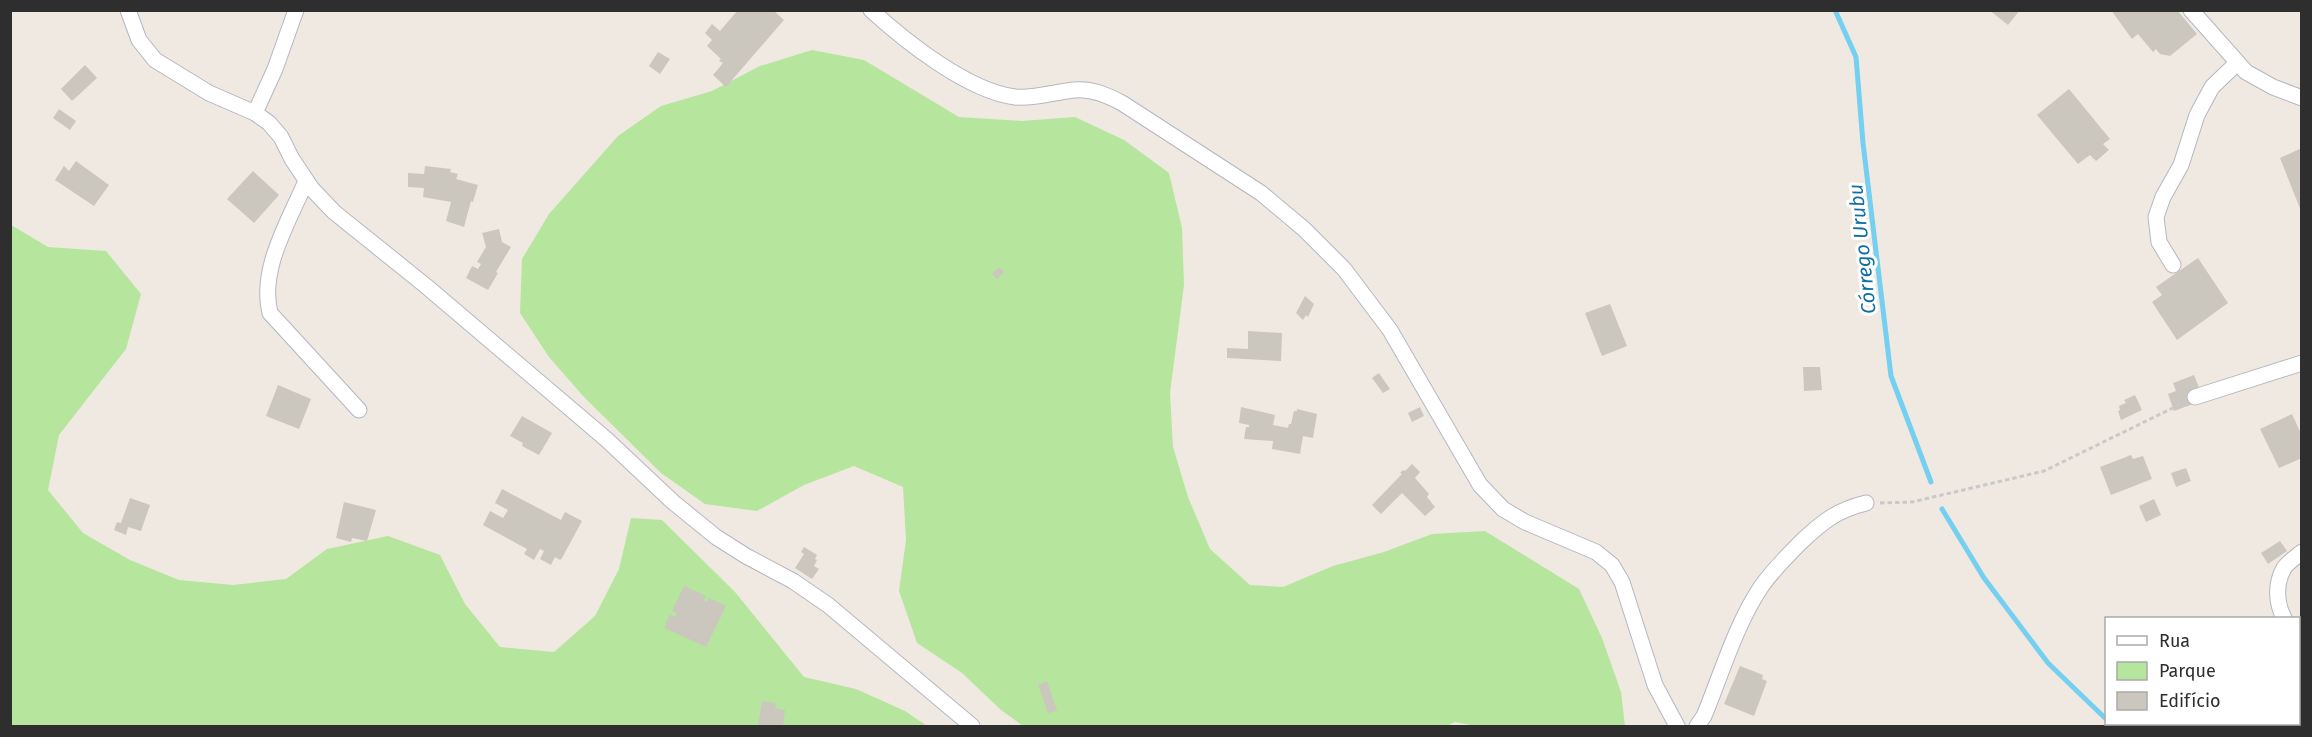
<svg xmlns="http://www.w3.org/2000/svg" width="2312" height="737" viewBox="0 0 2312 737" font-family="'Fira Sans',sans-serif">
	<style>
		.green { fill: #b6e59e }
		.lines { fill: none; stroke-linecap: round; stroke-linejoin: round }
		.stream { stroke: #75cff0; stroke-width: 5 }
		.building { fill: #cbc7bf }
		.minor-casing { stroke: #b4b7c1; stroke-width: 17 }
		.path { stroke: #c9c9c9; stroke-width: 3; stroke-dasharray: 4.5 3; stroke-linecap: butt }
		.minor { stroke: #fff; stroke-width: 15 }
		.labels { text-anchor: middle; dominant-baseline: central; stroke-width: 6; stroke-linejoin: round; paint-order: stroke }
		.water-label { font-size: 20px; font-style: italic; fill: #0d6fa3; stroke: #fff }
	</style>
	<rect width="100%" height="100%" fill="#efe9e1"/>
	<g class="green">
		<polygon points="812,50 864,60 959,117 1022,121 1075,117 1124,140 1169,173 1182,228 1184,285 1170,393 1173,447 1188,497 1210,549 1250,585 1283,587 1333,566 1384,552 1432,534 1485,531 1579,589 1602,638 1621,692 1625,726 1475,726 1455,722 1447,726 1023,726 1001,710 962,673 917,643 899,591 906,540 903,487 854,466 804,485 757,511 705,504 661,473 583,396 549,357 520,313 522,259 549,214 618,136 661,106 712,91 760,66"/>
		<polygon points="11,225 48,247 106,251 141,294 126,349 59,435 48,490 83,533 130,560 179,580 233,585 286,579 327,549 388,536 440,555 465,604 500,647 554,652 595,616 619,569 631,518 662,520 735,592 804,677 856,689 905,711 927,726 11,726"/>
	</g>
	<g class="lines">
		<g class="stream">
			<polyline points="1835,10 1856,57 1863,143 1891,376 1931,482"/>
			<polyline points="1942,509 1984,578 2048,663 2106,719"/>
			<polyline points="2109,724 2110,726"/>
		</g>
	</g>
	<g class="building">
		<polygon points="738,10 773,10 784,20 726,87 713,75 723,63 719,61 721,59 707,46 712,40 705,33 712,24 720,31"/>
		<polygon points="1989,10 2020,10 2008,25"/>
		<polygon points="2111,10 2177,10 2197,34 2170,56 2160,54 2156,49 2153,52 2138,34 2132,39"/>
		<polygon points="658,52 670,59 660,74 649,66"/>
		<polygon points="85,65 97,78 72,101 61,89"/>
		<polygon points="2069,89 2110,139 2103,144 2109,150 2096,161 2090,155 2078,164 2037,115"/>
		<polygon points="59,109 76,121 70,130 53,118"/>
		<polygon points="2302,148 2302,211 2301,211 2280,158"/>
		<polygon points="76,161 109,185 94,206 55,180 64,166 69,171"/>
		<polygon points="425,166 451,169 450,172 458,174 456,179 478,185 473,202 471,201 464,227 446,221 451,202 423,197 424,188 408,187 408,173 424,174"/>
		<polygon points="253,171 279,195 254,223 227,199"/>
		<polygon points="499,229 502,242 511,247 496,272 498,273 488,290 466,278 472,266 478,269 481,264 477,262 486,247 482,233"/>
		<polygon points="2198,258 2228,303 2177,340 2152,302 2162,295 2156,287"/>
		<polygon points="999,267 1004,272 997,279 992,274"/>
		<polygon points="1305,296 1314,304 1308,317 1306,315 1303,320 1296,313"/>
		<polygon points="1610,304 1627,346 1602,356 1585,313"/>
		<polygon points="1248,331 1282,333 1281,361 1227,358 1227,348 1248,349"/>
		<polygon points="1803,367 1820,367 1822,390 1804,391"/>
		<polygon points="1379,373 1390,389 1383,393 1372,378"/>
		<polygon points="2194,375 2204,400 2174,411 2168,394 2176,391 2173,383"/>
		<polygon points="278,385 311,399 299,429 266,416"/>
		<polygon points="2135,395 2142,410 2121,420 2118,411 2120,410 2119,406 2126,403 2124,400"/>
		<polygon points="1241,407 1275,415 1273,425 1288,428 1289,424 1291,424 1294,411 1297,411 1297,409 1317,414 1313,438 1303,436 1300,454 1272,449 1273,441 1244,439 1246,427 1249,427 1249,425 1239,423"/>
		<polygon points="1420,407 1424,416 1412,422 1408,413"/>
		<polygon points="2292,414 2302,436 2302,458 2279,468 2260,429"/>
		<polygon points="522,416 552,433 539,455 522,446 523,443 510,436"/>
		<polygon points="2131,455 2133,459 2143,456 2152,479 2111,495 2100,467"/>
		<polygon points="1412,464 1420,472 1415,478 1429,494 1427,497 1435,507 1425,516 1402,493 1381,514 1372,505 1402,474 1400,473 1403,470 1405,471"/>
		<polygon points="2186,468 2191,481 2176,487 2171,473"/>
		<polygon points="502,489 561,520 565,512 582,521 562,558 560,560 555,557 551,565 540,559 544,551 540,549 534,560 524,554 527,549 483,525 490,511 503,518 508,510 495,503"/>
		<polygon points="130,498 150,505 141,531 128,527 126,535 114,530 117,522 121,523"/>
		<polygon points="2154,499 2161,515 2146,522 2139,506"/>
		<polygon points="344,502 376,510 367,541 352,538 351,542 336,538"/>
		<polygon points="2280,541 2287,551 2268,564 2261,553"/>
		<polygon points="804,547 817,555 815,559 817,560 814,566 819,569 812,579 795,568 804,554 801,552"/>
		<polygon points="684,586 706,596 704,600 707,602 709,598 726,606 706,647 664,628 670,614 675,617 677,613 672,611"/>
		<polygon points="1740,666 1763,675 1762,679 1767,681 1754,716 1724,704"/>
		<polygon points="1047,681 1057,711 1048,713 1038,685"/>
		<polygon points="762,701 776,703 775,708 785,710 783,726 758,726"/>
		<polygon points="2302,720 2302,726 2282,726 2298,724 2298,721"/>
	</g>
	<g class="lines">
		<defs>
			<g id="minor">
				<polyline points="128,10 139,40 155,60 209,93 255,113 269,123 281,137 292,159 312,189 334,212 426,286 606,439 673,502 716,537 746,556 793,581 828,605 972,726"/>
				<path d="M871,10C906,42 968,91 1015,97C1035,99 1054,92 1074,90C1091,88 1107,95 1122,103L1261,193L1304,229L1344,269L1390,330L1480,485L1503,509L1525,522L1596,552L1612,565L1622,582L1655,685L1677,726"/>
				<polyline points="2191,10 2246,72 2273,87 2302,98"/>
				<polyline points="255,113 275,69 296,10"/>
				<path d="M306,181C289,221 259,269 270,313L359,410"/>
				<polyline points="2173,265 2159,242 2156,217 2163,197 2181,165 2197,115 2212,87 2237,63"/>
				<polyline points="2195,397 2302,363"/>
				<path d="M2284,618C2276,603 2275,584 2284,568C2288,562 2296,557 2302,552"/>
				<polyline points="2298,637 2302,640"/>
				<path d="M1697,726L1704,716C1721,675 1736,624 1761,587C1772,571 1787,556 1801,542C1822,522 1837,510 1866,503"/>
			</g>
		</defs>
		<use href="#minor" class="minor-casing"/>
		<polyline class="path" points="1880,503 1912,502 2044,471 2181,404"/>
		<use href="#minor" class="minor"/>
	</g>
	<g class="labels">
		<g class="water-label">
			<text transform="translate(1862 249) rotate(-96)">Córrego Urubu</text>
		</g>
	</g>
	<rect width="2312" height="737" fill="none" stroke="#2e2e2e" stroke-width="24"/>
	<rect x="2105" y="617" width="195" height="108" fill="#ffffff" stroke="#ababab" stroke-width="1.5"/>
	<rect x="2117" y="636" width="30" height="9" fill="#ffffff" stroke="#ababab" stroke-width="1.5"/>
	<text x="2159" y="647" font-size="18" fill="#2e2e2e">Rua</text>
	<rect x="2117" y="662" width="30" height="18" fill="#b6e59e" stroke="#ababab" stroke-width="1.5"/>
	<text x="2159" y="677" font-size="18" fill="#2e2e2e">Parque</text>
	<rect x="2117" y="692" width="30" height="18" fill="#cbc7bf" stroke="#ababab" stroke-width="1.5"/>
	<text x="2159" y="707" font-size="18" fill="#2e2e2e">Edifício</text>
</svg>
